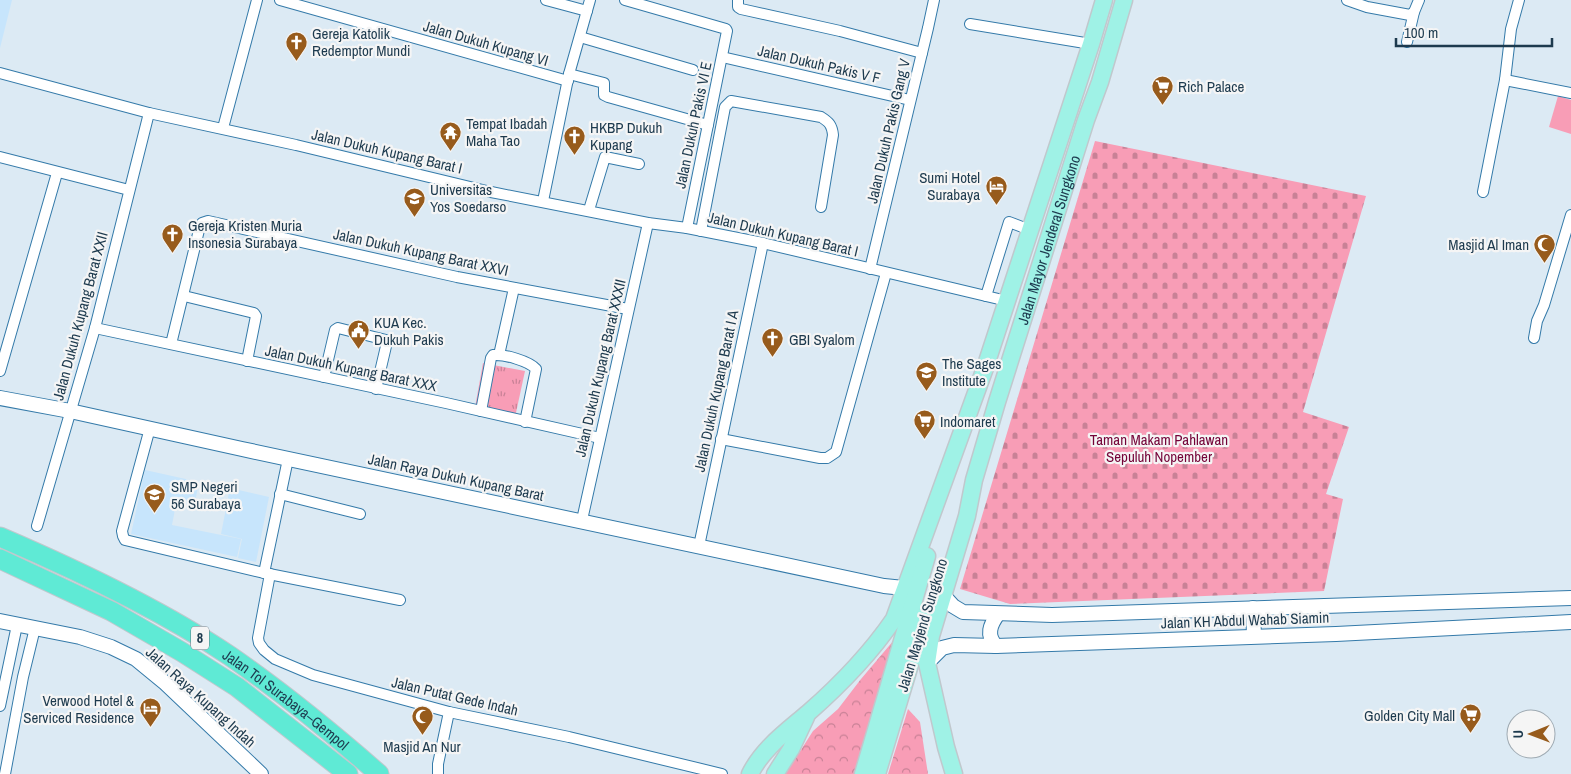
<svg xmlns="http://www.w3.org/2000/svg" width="1571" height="774" viewBox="0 0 1571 774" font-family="'Archivo Narrow',sans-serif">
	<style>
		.built { fill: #c7e5fc }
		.grass { fill: url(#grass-tufts) }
		.cemetery { fill: url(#cemetery-stones) }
		.park { fill: url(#park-crowns) }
		.pitch { fill: #f89db6 }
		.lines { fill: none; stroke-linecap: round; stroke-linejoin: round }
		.street-casing { stroke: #347aa9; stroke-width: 12 }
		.secondary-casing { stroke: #347aa9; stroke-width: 16 }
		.primary-casing { stroke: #c0c8cd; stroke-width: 19 }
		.highway-casing { stroke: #c0c8cd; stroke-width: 21 }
		.street { stroke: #fff; stroke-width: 10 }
		.secondary { stroke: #fff; stroke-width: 14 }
		.primary { stroke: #9ff2e6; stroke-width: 16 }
		.highway { stroke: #5fead5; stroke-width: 19 }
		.labels { text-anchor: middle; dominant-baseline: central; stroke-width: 4.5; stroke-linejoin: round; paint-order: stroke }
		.shield { fill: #f5f5f5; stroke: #5e7280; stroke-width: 1 }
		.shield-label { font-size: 14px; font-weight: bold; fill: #1d3a4e }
		.poi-label { font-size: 15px; fill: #1d3a4e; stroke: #f5f5f5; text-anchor: start }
		.street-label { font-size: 15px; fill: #1d3a4e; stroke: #f5f5f5 }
		.park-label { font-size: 15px; fill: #740338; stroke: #f5f5f5 }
	</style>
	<defs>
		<pattern id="grass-tufts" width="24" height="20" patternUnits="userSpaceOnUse" patternTransform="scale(1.25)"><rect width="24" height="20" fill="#f89db6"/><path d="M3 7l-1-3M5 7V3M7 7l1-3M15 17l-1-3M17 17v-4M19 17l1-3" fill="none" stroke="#c88196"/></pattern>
		<pattern id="cemetery-stones" width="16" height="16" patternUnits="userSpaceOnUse" patternTransform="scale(1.25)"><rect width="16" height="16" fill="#f89db6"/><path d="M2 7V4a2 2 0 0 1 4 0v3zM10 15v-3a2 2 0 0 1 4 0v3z" fill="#c88196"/></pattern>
		<pattern id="park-crowns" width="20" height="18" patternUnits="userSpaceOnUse" patternTransform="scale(1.25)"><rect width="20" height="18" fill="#f89db6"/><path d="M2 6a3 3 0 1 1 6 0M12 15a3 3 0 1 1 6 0" fill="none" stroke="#c88196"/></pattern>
	</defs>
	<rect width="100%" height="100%" fill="#dceaf4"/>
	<g class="built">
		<polygon points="0,0 12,0 0,48"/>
		<polygon points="145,470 199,482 195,502 177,499 172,525 241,539 237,557 131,534"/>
		<polygon points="230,488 269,497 256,562 238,558 242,539 221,534"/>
	</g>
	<polygon class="grass" points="483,363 525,371 514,422 474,413"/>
	<polygon class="cemetery" points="1095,141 1366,196 1303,412 1349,427 1326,494 1343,499 1324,591 1010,604 960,589"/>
	<g class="park">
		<polygon points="894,640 855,774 779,774 799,753 813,731 838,709 861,679"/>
		<polygon points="908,709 920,722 928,774 888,774"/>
	</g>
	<polygon class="pitch" points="1558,96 1571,100 1571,134 1549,127"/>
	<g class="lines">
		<defs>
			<g id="street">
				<polyline points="280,0 568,81"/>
				<polyline points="546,0 587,11"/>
				<polyline points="625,0 726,29 727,31 687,228"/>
				<polyline points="738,0 738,7 741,9 840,31 922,53"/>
				<polyline points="1347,0 1367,7 1410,15 1414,12"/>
				<polyline points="970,24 1091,44"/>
				<polyline points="580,37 693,70"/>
				<polyline points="1407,42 1414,12 1419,0"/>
				<polyline points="722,57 910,100"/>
				<polyline points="0,73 149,113 296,145 491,192 648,223 687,228 763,243 1007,301"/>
				<polyline points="569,74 604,83 604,95 608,97 708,125"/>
				<polyline points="1505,80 1571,93"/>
				<polyline points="223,128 257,0"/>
				<polyline points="0,157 129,190"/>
				<polyline points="1483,192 1505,80 1511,29 1519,0"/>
				<polyline points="543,201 569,74 590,0"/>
				<polyline points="589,210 605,157 639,164"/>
				<path d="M701,231L725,107L731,101L821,117C829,122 832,125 833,135L821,207"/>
				<polyline points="870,269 928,28 934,0"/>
				<polyline points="184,296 254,313 256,316 247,361"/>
				<polyline points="986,296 1009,222 1030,230"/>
				<polyline points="95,328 446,403 600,438"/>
				<polyline points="1534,338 1537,321 1544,305 1571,215"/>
				<polyline points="171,344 200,226 202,223 208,221 457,277 628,309"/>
				<polyline points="499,355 514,288"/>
				<polyline points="0,371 57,173"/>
				<polyline points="324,377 335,330 338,328 386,340 387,342 376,389"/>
				<path d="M481,411L491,358L493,355C504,354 529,361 536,369L525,422"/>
				<polyline points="150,428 122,531 123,536 125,540 264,573"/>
				<polyline points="721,439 820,458 827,458 836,452 886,273"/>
				<polyline points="288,459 264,573 400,600"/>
				<polyline points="280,494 360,514"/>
				<polyline points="582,520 648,223"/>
				<polyline points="37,526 95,328 149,113"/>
				<polyline points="699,546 763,243"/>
				<polyline points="270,574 258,638 259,643 264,650 275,659 313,675 449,712 569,737 722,774"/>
				<polyline points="0,706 17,625"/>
				<polyline points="5,774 23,677 35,628"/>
				<polyline points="438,774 438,764 449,712"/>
			</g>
			<g id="secondary">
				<polyline points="0,398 70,411 242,449 884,586 904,588"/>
				<polyline points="943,595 953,606 963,612 1052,615 1571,598"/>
				<polyline points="1253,608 1254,636"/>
				<polyline points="0,621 80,637 111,647 136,659 164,682 261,774"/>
				<path d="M996,646C986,635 990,625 998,614"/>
				<polyline points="927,663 942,648 954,645 996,646 1336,634 1571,622"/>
			</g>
			<g id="primary">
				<path d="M750,774C763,748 787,731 808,713C840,685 870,654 894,619L985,368L1091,44L1104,0"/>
				<polyline points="775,774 791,749 806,717"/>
				<polyline points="863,774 927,556"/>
				<polyline points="877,774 925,615"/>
				<path id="s1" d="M954,774L946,747L927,663L931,636L967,516L974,480L997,402L1086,120L1100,82L1124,0"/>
			</g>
			<g id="highway">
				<path id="s2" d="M0,537C77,570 160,609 230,656C282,692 331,732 379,774"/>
				<polyline points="0,559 111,611 182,652 237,687 348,774"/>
			</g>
		</defs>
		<use href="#street" class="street-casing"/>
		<use href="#secondary" class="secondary-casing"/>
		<use href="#primary" class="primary-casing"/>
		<use href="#highway" class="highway-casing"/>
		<use href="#street" class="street"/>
		<use href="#secondary" class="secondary"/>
		<use href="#primary" class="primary"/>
		<use href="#highway" class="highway"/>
	</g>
	<defs>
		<symbol id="church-pin" viewBox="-11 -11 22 30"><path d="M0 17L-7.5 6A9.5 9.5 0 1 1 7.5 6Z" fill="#975b1c" stroke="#f5f5f5"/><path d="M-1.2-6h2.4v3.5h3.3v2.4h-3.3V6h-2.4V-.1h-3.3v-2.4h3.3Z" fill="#fff"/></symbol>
		<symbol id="supermarket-pin" viewBox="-11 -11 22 30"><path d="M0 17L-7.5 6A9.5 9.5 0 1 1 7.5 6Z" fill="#975b1c" stroke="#f5f5f5"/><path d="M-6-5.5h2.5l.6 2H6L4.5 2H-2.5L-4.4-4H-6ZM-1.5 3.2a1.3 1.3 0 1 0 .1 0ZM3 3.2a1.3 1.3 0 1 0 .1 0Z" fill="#fff"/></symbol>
		<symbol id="temple-pin" viewBox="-11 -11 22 30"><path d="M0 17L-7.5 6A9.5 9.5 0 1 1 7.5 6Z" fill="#975b1c" stroke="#f5f5f5"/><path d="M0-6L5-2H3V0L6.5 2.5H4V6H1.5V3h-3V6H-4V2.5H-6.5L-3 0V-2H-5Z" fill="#fff"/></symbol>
		<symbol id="hotel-pin" viewBox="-11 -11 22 30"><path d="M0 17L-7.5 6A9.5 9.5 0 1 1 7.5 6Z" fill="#975b1c" stroke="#f5f5f5"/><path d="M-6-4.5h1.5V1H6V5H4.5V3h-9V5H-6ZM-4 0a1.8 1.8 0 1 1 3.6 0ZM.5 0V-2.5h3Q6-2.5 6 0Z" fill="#fff"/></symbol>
		<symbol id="university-pin" viewBox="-11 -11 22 30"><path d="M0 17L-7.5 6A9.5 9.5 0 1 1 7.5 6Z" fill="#975b1c" stroke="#f5f5f5"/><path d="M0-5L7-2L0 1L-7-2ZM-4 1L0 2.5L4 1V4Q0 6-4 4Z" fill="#fff"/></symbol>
		<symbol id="mosque-pin" viewBox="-11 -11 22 30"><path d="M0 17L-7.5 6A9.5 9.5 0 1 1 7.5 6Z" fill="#975b1c" stroke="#f5f5f5"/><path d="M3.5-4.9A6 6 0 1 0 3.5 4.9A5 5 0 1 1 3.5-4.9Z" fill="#fff"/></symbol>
		<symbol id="civic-pin" viewBox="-11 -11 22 30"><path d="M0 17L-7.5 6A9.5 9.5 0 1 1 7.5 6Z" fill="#975b1c" stroke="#f5f5f5"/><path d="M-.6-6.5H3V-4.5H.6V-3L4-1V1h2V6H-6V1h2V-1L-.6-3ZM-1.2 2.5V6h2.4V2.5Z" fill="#fff"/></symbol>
		<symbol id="school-pin" viewBox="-11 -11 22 30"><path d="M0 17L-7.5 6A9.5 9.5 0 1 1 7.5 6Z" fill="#975b1c" stroke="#f5f5f5"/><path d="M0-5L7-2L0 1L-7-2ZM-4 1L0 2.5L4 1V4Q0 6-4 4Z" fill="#fff"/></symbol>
	</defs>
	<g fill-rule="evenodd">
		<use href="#church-pin" x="284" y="30" width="25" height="34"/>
		<use href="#supermarket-pin" x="1150" y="74" width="25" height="34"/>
		<use href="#temple-pin" x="438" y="120" width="25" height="34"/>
		<use href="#church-pin" x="562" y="124" width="25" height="34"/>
		<use href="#hotel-pin" x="984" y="174" width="25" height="34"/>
		<use href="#university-pin" x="402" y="186" width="25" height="34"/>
		<use href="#church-pin" x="160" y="222" width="25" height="34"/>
		<use href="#mosque-pin" x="1532" y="232" width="25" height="34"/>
		<use href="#civic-pin" x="346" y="318" width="25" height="34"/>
		<use href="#church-pin" x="760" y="326" width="25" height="34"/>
		<use href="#university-pin" x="914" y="360" width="25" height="34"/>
		<use href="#supermarket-pin" x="912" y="408" width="25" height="34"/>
		<use href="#school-pin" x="142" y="482" width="25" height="34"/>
		<use href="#hotel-pin" x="138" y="696" width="25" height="34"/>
		<use href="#supermarket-pin" x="1458" y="702" width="25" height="34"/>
		<use href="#mosque-pin" x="410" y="704" width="25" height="34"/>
	</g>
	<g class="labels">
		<rect class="shield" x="191" y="626.5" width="18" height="23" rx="4"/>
		<g class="shield-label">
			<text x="200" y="638">8</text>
		</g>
		<g class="poi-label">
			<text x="312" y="33">Gereja Katolik<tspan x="312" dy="17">Redemptor Mundi</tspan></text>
			<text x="1178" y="86">Rich Palace</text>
			<text x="466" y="123">Tempat Ibadah<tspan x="466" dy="17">Maha Tao</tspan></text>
			<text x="590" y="127">HKBP Dukuh<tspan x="590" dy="17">Kupang</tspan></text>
			<text x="980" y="177" text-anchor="end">Sumi Hotel<tspan x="980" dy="17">Surabaya</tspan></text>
			<text x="430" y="189">Universitas<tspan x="430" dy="17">Yos Soedarso</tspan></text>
			<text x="188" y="225">Gereja Kristen Muria<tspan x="188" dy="17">Insonesia Surabaya</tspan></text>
			<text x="1529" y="244" text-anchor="end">Masjid Al Iman</text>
			<text x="374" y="322">KUA Kec.<tspan x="374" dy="17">Dukuh Pakis</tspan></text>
			<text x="789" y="339">GBI Syalom</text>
			<text x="942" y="363">The Sages<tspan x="942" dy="17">Institute</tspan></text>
			<text x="940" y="421">Indomaret</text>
			<text x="171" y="486">SMP Negeri<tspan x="171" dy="17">56 Surabaya</tspan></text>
			<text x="134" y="700" text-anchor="end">Verwood Hotel &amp;<tspan x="134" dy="17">Serviced Residence</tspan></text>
			<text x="1455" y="715" text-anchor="end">Golden City Mall</text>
			<text x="422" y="746" text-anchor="middle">Masjid An Nur</text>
		</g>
		<g class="street-label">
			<text transform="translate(486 43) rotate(16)">Jalan Dukuh Kupang VI</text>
			<text transform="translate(819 64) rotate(13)">Jalan Dukuh Pakis V F</text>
			<text transform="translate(693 125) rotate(-78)">Jalan Dukuh Pakis VI E</text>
			<text transform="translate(888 131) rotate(-77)">Jalan Dukuh Pakis Gang V</text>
			<text transform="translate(387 151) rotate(13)">Jalan Dukuh Kupang Barat I</text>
			<text transform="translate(783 234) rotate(13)">Jalan Dukuh Kupang Barat I</text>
			<text stroke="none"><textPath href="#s1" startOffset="555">Jalan Mayor Jenderal Sungkono</textPath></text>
			<text transform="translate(421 252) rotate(12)">Jalan Dukuh Kupang Barat XXVI</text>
			<text transform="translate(80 316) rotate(-75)">Jalan Dukuh Kupang Barat XXII</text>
			<text transform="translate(351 368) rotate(12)">Jalan Dukuh Kupang Barat XXX</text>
			<text transform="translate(600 368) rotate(-77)">Jalan Dukuh Kupang Barat XXXII</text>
			<text transform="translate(716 391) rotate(-78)">Jalan Dukuh Kupang Barat I A</text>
			<text transform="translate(456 477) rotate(12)">Jalan Raya Dukuh Kupang Barat</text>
			<text transform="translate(1245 620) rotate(-2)">Jalan KH Abdul Wahab Siamin</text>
			<text transform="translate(922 625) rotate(-73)">Jalan Mayjend Sungkono</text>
			<text transform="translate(455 696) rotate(13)">Jalan Putat Gede Indah</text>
			<text transform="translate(201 697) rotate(42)">Jalan Raya Kupang Indah</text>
			<text stroke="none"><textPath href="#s2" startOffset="330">Jalan Tol Surabaya–Gempol</textPath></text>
		</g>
		<g class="park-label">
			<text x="1159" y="439">Taman Makam Pahlawan<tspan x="1159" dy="17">Sepuluh Nopember</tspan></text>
		</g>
	</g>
	<g transform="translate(1531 734) rotate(269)"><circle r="24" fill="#f5f5f5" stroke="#9faab2"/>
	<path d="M0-4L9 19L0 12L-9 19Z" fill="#975b1c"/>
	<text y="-8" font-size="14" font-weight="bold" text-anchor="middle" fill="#1d3a4e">U</text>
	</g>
	<path d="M1396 38v8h156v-8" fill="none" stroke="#1d3a4e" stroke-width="2.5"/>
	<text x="1404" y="38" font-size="15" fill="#1d3a4e" stroke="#f5f5f5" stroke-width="4" paint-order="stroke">100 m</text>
</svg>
